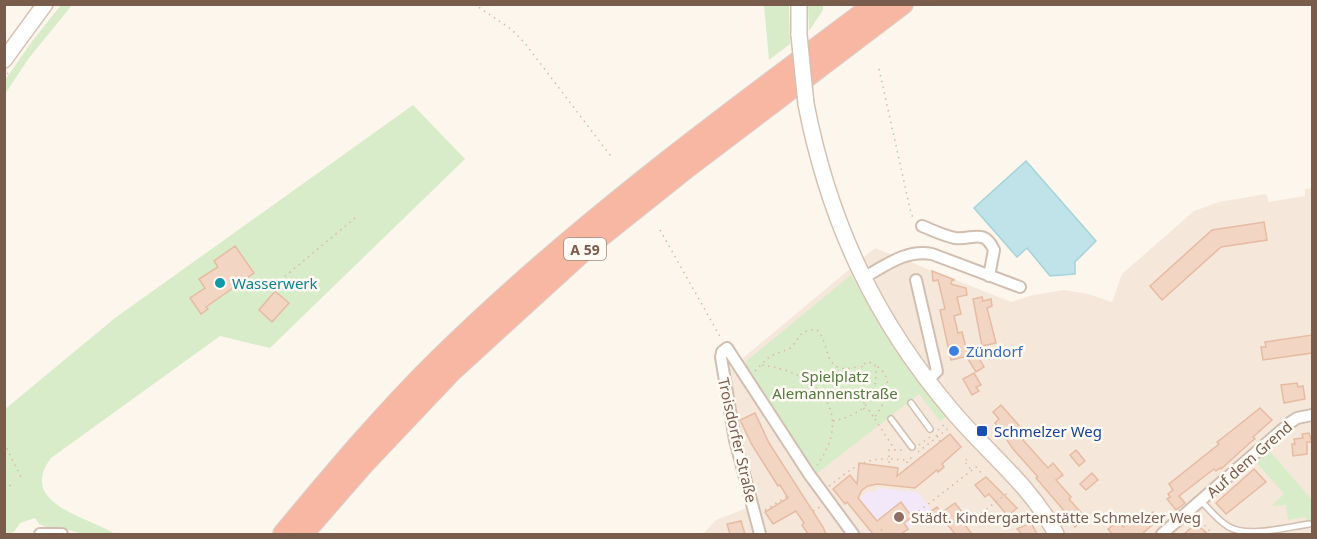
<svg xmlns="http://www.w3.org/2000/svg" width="1317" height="539" viewBox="0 0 1317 539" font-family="'Noto Sans',sans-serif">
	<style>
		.residential { fill: #f5e8da }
		.education { fill: #f3e8fa }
		.green { fill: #d8ecc9 }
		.water { fill: #bfe3e8; stroke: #a5d3da; stroke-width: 1.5 }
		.building { fill: #f3d5c3; stroke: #e6bba3; stroke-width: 1.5 }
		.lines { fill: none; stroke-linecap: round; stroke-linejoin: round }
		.lane-casing { stroke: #d1beb0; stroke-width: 8 }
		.street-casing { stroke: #d1beb0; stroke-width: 14 }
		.secondary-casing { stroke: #d6c0b0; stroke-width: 18 }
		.highway-casing { stroke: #dad1cd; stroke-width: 22 }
		.path { stroke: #d9b8a5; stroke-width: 1.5; stroke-dasharray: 1.5 4.5; stroke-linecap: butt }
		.lane { stroke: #fff; stroke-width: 5 }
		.street { stroke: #fff; stroke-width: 10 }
		.secondary { stroke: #fff; stroke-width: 15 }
		.highway { stroke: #f7b7a3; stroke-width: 20 }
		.secondary-bridge-casing { stroke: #d6c0b0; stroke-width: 18; stroke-linecap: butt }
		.secondary-bridge { stroke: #fff; stroke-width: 15 }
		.culture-dot { fill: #0f9aa8; stroke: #fffaf3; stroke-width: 2 }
		.shop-dot { fill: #3f7fe0; stroke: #fffaf3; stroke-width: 2 }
		.transit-dot { fill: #1a4fb4; stroke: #fffaf3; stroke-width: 2 }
		.education-dot { fill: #8d6e63; stroke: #fffaf3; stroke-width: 2 }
		.labels { text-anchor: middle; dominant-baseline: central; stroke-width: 5; stroke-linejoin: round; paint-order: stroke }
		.shield { fill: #fffaf3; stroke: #a28b7f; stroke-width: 1.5 }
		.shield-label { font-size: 14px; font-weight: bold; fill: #7a5c4d }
		.culture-label { font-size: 15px; fill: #0d838f; stroke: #fffaf3; text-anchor: start }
		.shop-label { font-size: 15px; fill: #366cbe; stroke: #fffaf3; text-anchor: start }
		.park-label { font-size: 15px; fill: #537a41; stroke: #fffaf3 }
		.transit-label { font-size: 15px; fill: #164399; stroke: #fffaf3; text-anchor: start }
		.street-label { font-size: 15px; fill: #7a5c4d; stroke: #fffaf3 }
		.education-label { font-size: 15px; fill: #785e54; stroke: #fffaf3; text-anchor: start }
	</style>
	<rect width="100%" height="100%" fill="#fdf6ec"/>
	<polygon class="residential" points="1312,188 1312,534 703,534 716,520 747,508 719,378 875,248 1011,302 1033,295 1064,290 1089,294 1112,302 1122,274 1194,211 1219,202 1266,194 1269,202 1305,196 1305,189"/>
	<polygon class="education" points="879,488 918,492 932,511 902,534 865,534 879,523 860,498 870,490 873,493"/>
	<g class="green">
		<polygon points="61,5 72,5 29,58 5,94 5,80 33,40"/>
		<polygon points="764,5 789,5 790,44 769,60"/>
		<polygon points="808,5 823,5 823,10 809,31"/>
		<path d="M413,105L465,159L270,348L220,336L51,458C17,504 87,516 115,534H83L61,528L46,527L39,524L35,518L20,523L14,532L5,534L4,410L115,318Z"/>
		<path d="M851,275C878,325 910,372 946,417L940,421L919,394L815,475L744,363Z"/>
		<polygon points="1269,450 1312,500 1312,527 1305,517 1288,520 1286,505 1274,506 1272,505 1284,494 1255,461"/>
	</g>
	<polygon class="water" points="1026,161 1096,241 1075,262 1075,274 1050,276 1027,248 1017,257 974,208"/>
	<g class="building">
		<polygon points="1264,222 1267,240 1221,247 1162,300 1150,286 1212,230"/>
		<polygon points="235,246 254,273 206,307 208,309 201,314 190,298 205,288 199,279 218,267 214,261"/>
		<polygon points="932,271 955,280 952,280 951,284 966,288 967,295 957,297 961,314 954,316 958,333 962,332 968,356 951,360 940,310 945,309 938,280 933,281"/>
		<polygon points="275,291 289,303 272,322 259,310"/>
		<polygon points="982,297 983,301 991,299 992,306 987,308 996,343 982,346 973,299"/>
		<polygon points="1312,335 1312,353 1263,360 1261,347 1266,347 1265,342"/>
		<polygon points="976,353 984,367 976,372 968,359"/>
		<polygon points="974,373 981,385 976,387 979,391 972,395 963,379"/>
		<polygon points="1297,383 1298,387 1303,386 1305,399 1284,403 1281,385"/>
		<polygon points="1001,405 1023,430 1021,431 1026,437 1023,440 1048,468 1053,463 1063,475 1056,480 1071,497 1069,499 1085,517 1075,527 1064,515 1066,513 1036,478 1038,477 1013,449 1005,437 1007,436 995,423 999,419 993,412"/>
		<polygon points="1260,408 1272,420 1253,437 1255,439 1252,441 1221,469 1220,468 1216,471 1214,469 1179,496 1185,503 1176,510 1167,499 1170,497 1168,494 1173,490 1169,484 1219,444 1217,442 1230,432"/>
		<polygon points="755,413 769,443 823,527 826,534 808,534 802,525 804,523 796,511 773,524 765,512 788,498 780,485 778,486 752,445 740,420"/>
		<polygon points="1309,433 1312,442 1307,442 1307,454 1293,456 1292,444 1295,444 1294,439 1303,438 1302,434"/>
		<polygon points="950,434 961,447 942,464 944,467 938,472 937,470 915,488 877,484 868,486 862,490 858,498 877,521 901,502 912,517 904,523 908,529 901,534 873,534 847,502 845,504 833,489 850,475 857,484 859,463 898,468 897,476"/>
		<polygon points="1076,450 1085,461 1079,466 1070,455"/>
		<polygon points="1254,469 1266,482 1226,514 1216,503"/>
		<polygon points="1092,473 1098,480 1086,490 1080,484"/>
		<polygon points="986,477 1017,508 1008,516 989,494 985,497 975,485"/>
		<polygon points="955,503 966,517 961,520 972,534 955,534 940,515 935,519 930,512 937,507 941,513"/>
		<polygon points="1142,511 1147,517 1153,512 1159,519 1142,534 1112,534 1108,529 1118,521 1123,527"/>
		<polygon points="741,521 745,534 730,534 727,524"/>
		<polygon points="1031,522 1037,534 1022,534 1017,529"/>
		<polygon points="1196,524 1208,534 1184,534"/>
	</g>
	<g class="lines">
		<defs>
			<g id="lane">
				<polyline points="911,403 930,429"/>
				<polyline points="891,419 912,447"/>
				<path d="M1201,501C1209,509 1218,521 1229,527C1248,538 1287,527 1309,524"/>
			</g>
			<g id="street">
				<path d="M922,226C932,230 944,236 955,238C973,240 984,228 994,250L989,276"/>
				<path d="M863,278C885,266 906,249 932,254L1020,287"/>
				<polyline points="916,280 937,371 928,380"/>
				<polyline points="40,534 62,534"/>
				<polyline points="760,534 735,440 721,357 722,352 727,348 809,474 853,534"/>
				<polyline points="1162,534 1291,422 1297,418 1312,415"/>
			</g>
			<g id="secondary">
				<polyline points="799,4 799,35"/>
				<polyline points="4,60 45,4"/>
				<path d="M806,104C829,222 875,321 954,413C988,453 1032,487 1056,534"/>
			</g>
			<g id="highway">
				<path d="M283,534C333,474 383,414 439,359C572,228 726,115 875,4"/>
				<polyline points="303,534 363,465 452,371 589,246 688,167 903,4"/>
			</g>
		</defs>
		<use href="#lane" class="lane-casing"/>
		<use href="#street" class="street-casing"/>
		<use href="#secondary" class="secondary-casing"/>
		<use href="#highway" class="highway-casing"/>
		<g class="path">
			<polyline points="474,4 511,29 524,42 613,159"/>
			<polyline points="879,69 911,213 914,220"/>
			<polyline points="4,79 8,73"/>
			<polyline points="660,230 722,340"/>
			<polyline points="271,288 355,218"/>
			<path d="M762,365C818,372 855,413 817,465"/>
			<path d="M755,371L770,356L791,348L802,333L809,330H817C832,344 820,378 860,366"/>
			<polyline points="875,419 895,450"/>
			<path d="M833,421C864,415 880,397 875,365L869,362L861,365L863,368L864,409L870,411L874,418C886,402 897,378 875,365"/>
			<polyline points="938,430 946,423"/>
			<polyline points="936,435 940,441"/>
			<polyline points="4,443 21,477"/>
			<polyline points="919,445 930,437"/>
			<polyline points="918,452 950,427"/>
			<polyline points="891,459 907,460"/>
			<polyline points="967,459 964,461 971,470"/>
			<polyline points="889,463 889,450 905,450"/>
			<polyline points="907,469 907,461 915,455"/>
			<path d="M829,486C850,471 860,458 888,459"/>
			<polyline points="4,489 14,483"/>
			<polyline points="765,510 786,497 787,499"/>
			<polyline points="813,511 820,507"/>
			<polyline points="914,515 976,467 982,474"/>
			<polyline points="1195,519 1200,520 1208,529"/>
			<polyline points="972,520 1009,492"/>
			<polyline points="1204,532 1208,529 1212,534"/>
			<polyline points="876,534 886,527"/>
		</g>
		<use href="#lane" class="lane"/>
		<use href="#street" class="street"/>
		<use href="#secondary" class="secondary"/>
		<use href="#highway" class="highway"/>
		<defs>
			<polyline id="secondary-bridge" points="799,35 806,104"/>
		</defs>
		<use href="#secondary-bridge" class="secondary-bridge-casing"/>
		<use href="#secondary-bridge" class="secondary-bridge"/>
	</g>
	<circle class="culture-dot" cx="220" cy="283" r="6"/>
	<circle class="shop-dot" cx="954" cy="351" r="6"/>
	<rect class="transit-dot" x="976" y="425" width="12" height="12" rx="3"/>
	<circle class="education-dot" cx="899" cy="517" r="6"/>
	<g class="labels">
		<rect class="shield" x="564" y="238" width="42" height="22" rx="4.5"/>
		<g class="shield-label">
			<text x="585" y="249">A 59</text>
		</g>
		<g class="culture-label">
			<text x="232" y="283">Wasserwerk</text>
		</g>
		<g class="shop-label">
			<text x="966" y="351">Zündorf</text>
		</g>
		<g class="park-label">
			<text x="835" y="376">Spielplatz<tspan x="835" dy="17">Alemannenstraße</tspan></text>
		</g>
		<g class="transit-label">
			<text x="994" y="431">Schmelzer Weg</text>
		</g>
		<g class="street-label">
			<text transform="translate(738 440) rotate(77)">Troisdorfer Straße</text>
			<text transform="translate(1249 459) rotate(-41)">Auf dem Grend</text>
		</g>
		<g class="education-label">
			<text x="911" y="517">Städt. Kindergartenstätte Schmelzer Weg</text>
		</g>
	</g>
	<rect width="1317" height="539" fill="none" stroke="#7a5c4d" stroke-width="12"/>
</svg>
